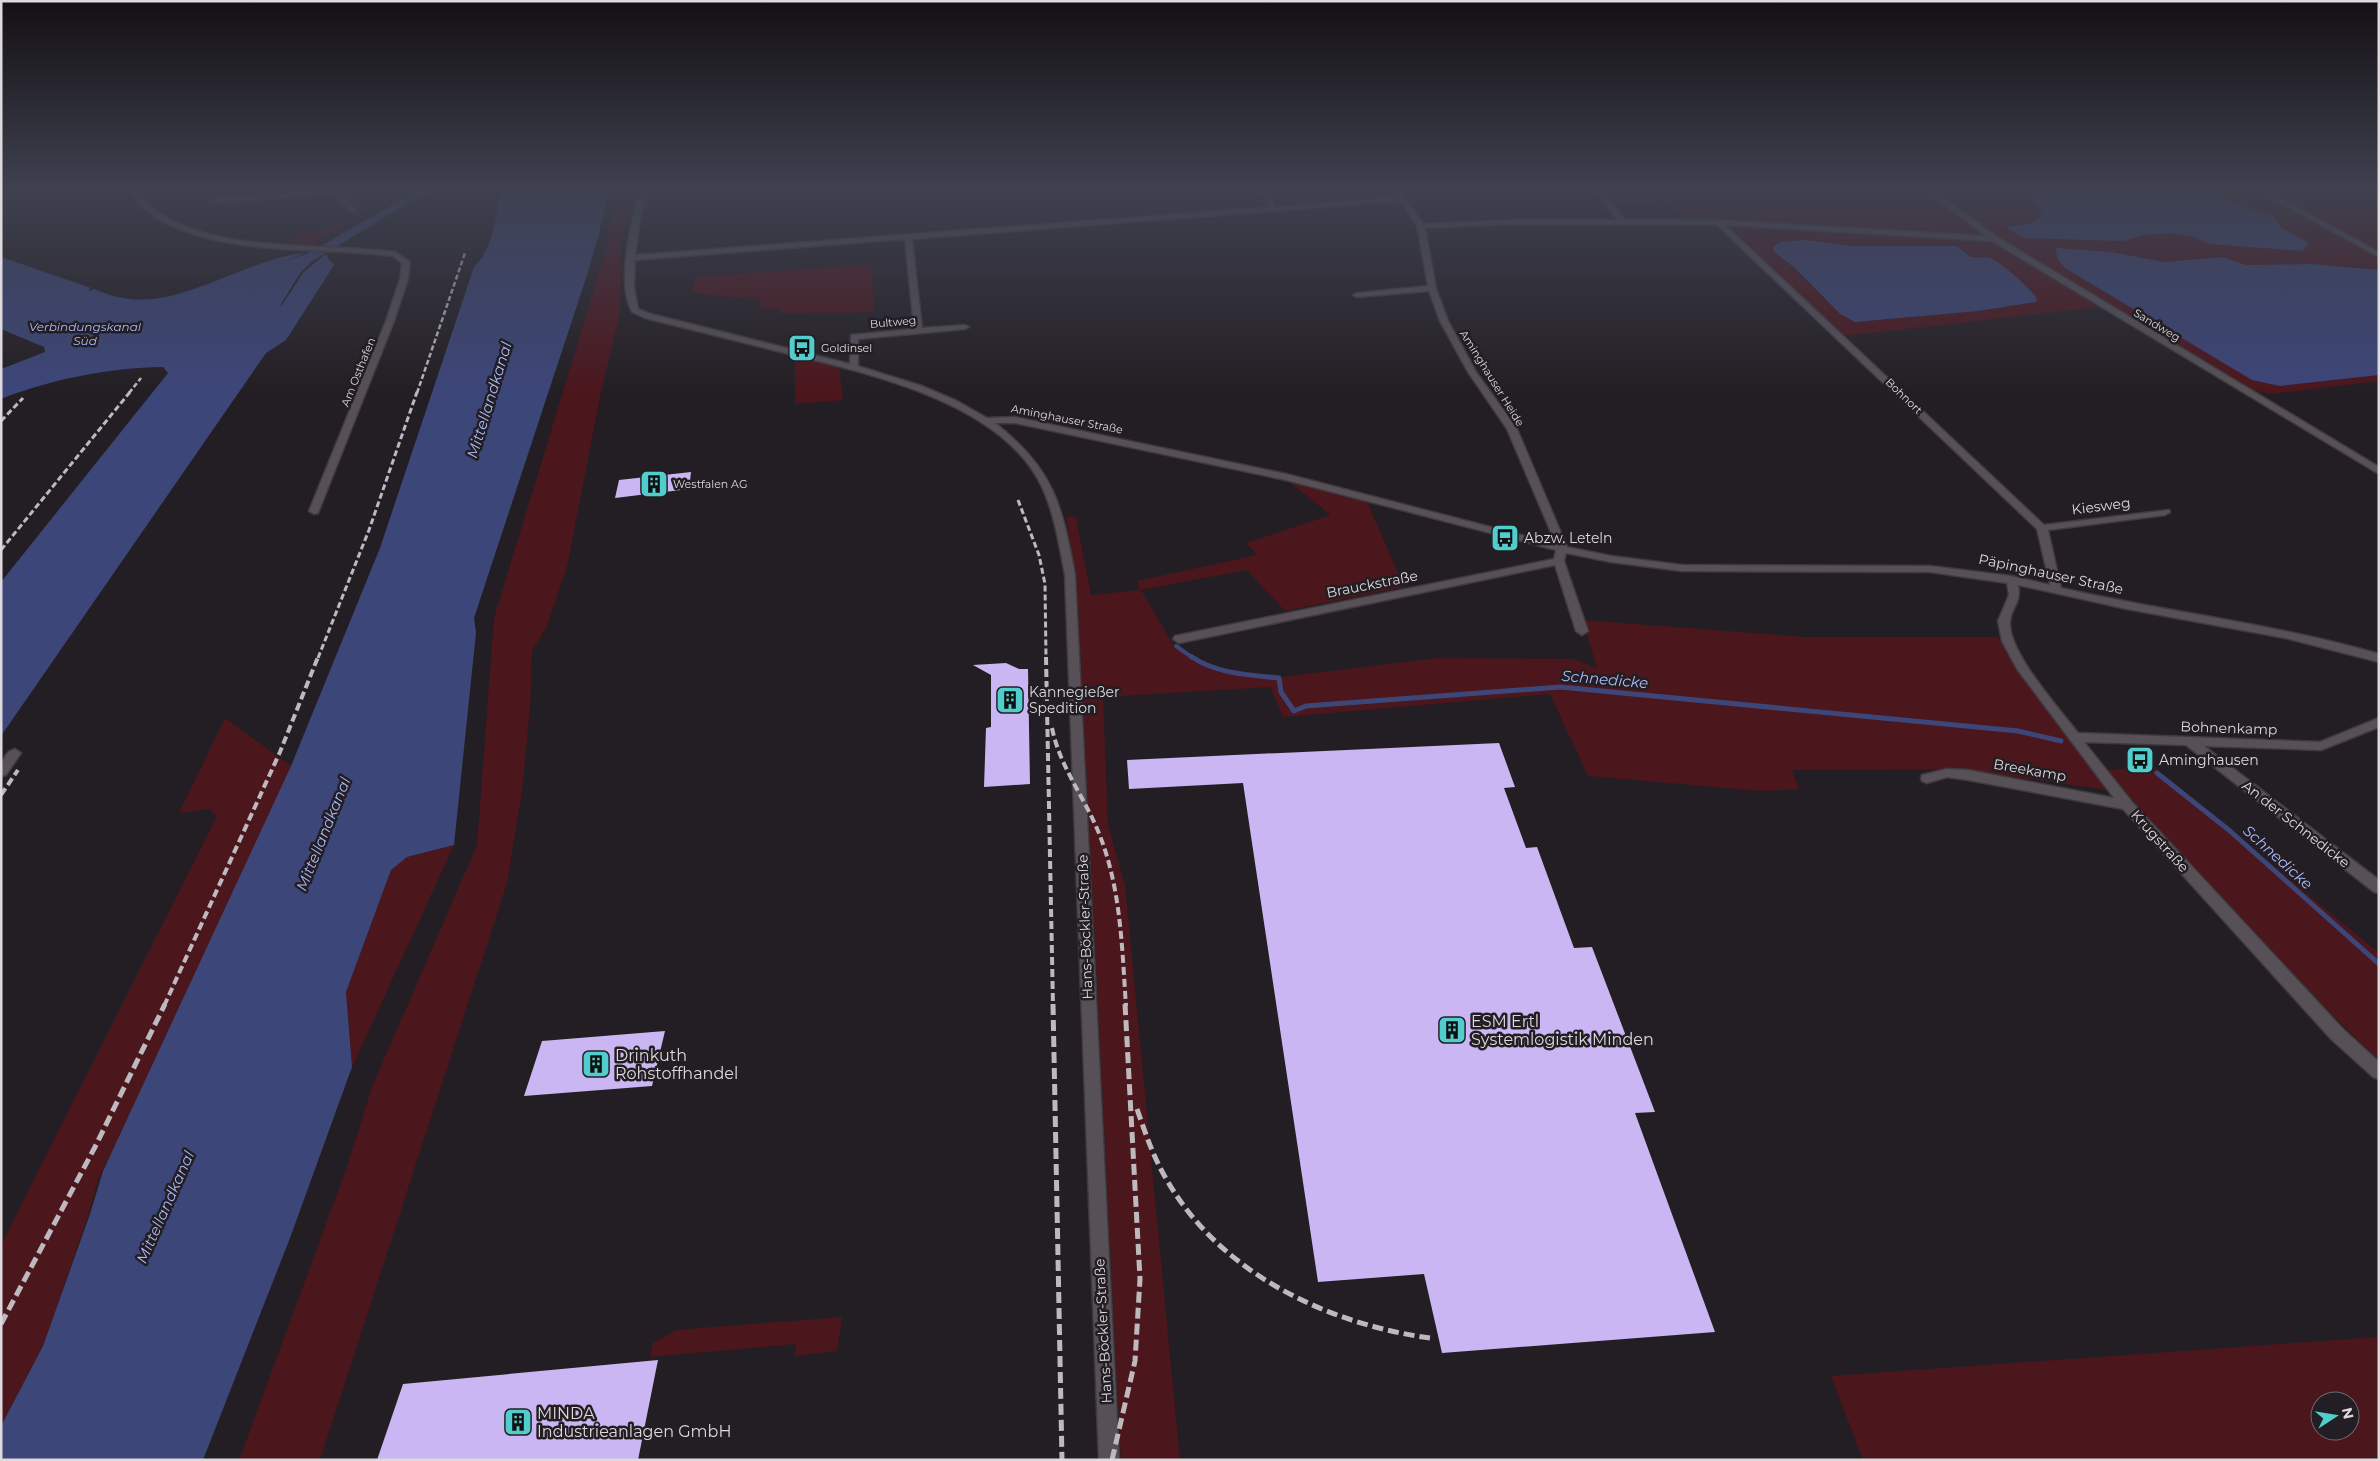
<svg xmlns="http://www.w3.org/2000/svg" width="2380" height="1461" viewBox="0 0 2380 1461" font-family="Montserrat,sans-serif">
	<style>
		.green { fill: #4b161c; fill-rule: evenodd }
		.water { fill: #3c4679 }
		.lines { fill: none; stroke-linecap: round; stroke-linejoin: round }
		.stream-far1 { stroke: #3c4679; stroke-width: 4 }
		.stream { stroke: #3c4679; stroke-width: 5 }
		.building { fill: #cab6f2 }
		.minor-casing { stroke: #3e3a3e; stroke-width: 3 }
		.minor { fill: #575157; fill-rule: evenodd }
		.rail-far3 { stroke: #beb9be; stroke-width: 2.5; stroke-dasharray: 5 2.5; stroke-linecap: butt }
		.rail-far2 { stroke: #beb9be; stroke-width: 3; stroke-dasharray: 6 3; stroke-linecap: butt }
		.rail-far1 { stroke: #beb9be; stroke-width: 4; stroke-dasharray: 8 4; stroke-linecap: butt }
		.rail { stroke: #beb9be; stroke-width: 5; stroke-dasharray: 11 5; stroke-linecap: butt }
		.labels { text-anchor: middle; dominant-baseline: central; stroke-width: 5; stroke-linejoin: round; paint-order: stroke }
		.far-street-label { font-size: 11px; fill: #ddd9dd; stroke: #231e23 }
		.far-poi-label { font-size: 11px; fill: #ddd9dd; stroke: #231e23; text-anchor: start }
		.far-water-label { font-size: 12px; font-style: italic; fill: #abbbfb; stroke: #231e23 }
		.street-label { font-size: 14px; fill: #ddd9dd; stroke: #231e23 }
		.poi-label { font-size: 14px; fill: #ddd9dd; stroke: #231e23; text-anchor: start }
		.water-label { font-size: 15px; font-style: italic; fill: #abbbfb; stroke: #231e23 }
		.near-poi-label { font-size: 16px; fill: #ddd9dd; stroke: #231e23; text-anchor: start }
	</style>
	<rect width="100%" height="100%" fill="#231e23"/>
	<g class="green">
		<path d="M337,190H404L367,197L366,210L308,247L284,245C288,242 292,237 297,235C313,229 344,229 352,211Z"/>
		<polygon points="617,190 636,190 622,238 620,313 601,392 567,567 547,626 532,651 530,708 522,791 507,883 320,1460 239,1460 347,1167 372,1087 477,845 494,618 604,257"/>
		<polygon points="1603,190 1925,190 1988,237 1684,221 1667,201 1613,203"/>
		<polygon points="1933,190 2026,190 2038,202 2042,217 2030,224 2006,227 2124,241 2145,235 2174,233 2194,237 2209,244 2303,251 2309,243 2282,228 2273,216 2246,209 2220,197 2219,190 2256,190 2379,257 2379,270 2313,264 2246,265 2222,257 2165,262 2111,252 2057,248 2057,258 2280,386 2379,375 2379,381 2272,394 2248,389 2010,246"/>
		<polygon points="2263,190 2379,190 2379,252"/>
		<path d="M1730,224L1992,240L2099,307L1845,336L1725,226ZM1806,240L1851,246L1961,248L1972,256L1993,259L2030,289L2021,305L1884,320L1840,314L1787,262L1781,242Z"/>
		<polygon points="871,264 874,312 781,314 781,308 761,310 760,297 741,298 692,293 696,277"/>
		<polygon points="795,356 839,367 843,400 795,404"/>
		<polygon points="1289,482 1366,499 1404,587 1285,611 1247,570 1141,590 1173,644 1206,668 1244,676 1281,677 1438,658 1573,659 1597,668 1582,620 1805,637 1998,637 2107,790 1959,769 1792,770 1799,789 1762,791 1588,776 1550,694 1283,717 1270,687 1103,697 1108,825 1125,885 1180,1460 1121,1460 1077,584 1066,516 1076,517 1091,595 1140,590 1137,581 1257,555 1246,543 1331,515"/>
		<polygon points="225,718 291,766 200,968 98,1180 89,1214 43,1346 1,1426 1,1245 217,816 210,809 179,813"/>
		<polygon points="2153,767 2379,953 2379,1061 2293,975 2165,838 2107,770"/>
		<polygon points="454,845 352,1067 346,992 391,869 407,857"/>
		<polygon points="842,1317 837,1351 795,1356 796,1344 650,1357 653,1343 676,1330"/>
		<path d="M2379,1337V1460H1863L1831,1376ZM2320,1401H2350V1431H2320Z"/>
	</g>
	<g class="water">
		<path d="M414,190H434L415,199L311,262L300,273L280,306L282,305L303,273L324,255H327L328,259L334,265L286,340L266,353L1,736V582L168,373L163,367C109,368 51,379 1,399V369L45,352L44,347L1,329V257L91,288L88,290L90,291L94,289C104,293 114,297 124,298C182,309 247,258 305,253L282,262L309,253L409,195Z"/>
		<path d="M509,190H608L599,234L587,275L474,618L476,633L454,845L407,857L391,870L346,992L352,1067L290,1238L203,1460H1V1426L43,1346L90,1214L103,1171L291,766L380,548L474,267C493,248 495,221 500,196Z"/>
		<polygon points="2026,190 2219,190 2221,197 2246,209 2273,216 2282,228 2309,243 2303,251 2209,244 2194,237 2174,233 2145,235 2124,241 2024,238 2005,227 2030,224 2042,217 2038,202"/>
		<path d="M1806,240L1851,246H1955C1961,248 1963,252 1968,255C1974,259 1984,256 1991,258C2000,262 2033,290 2037,299L2036,302L1978,311L1855,322L1840,314L1796,269L1774,252L1773,247L1781,242Z"/>
		<polygon points="2056,248 2111,252 2165,262 2222,257 2246,265 2313,264 2379,270 2379,375 2280,386 2252,380 2065,268 2057,258"/>
	</g>
	<g class="lines">
		<polyline class="stream-far1" points="1176,646 1193,658"/>
		<g class="stream">
			<path d="M1192,657C1217,674 1250,675 1279,678L1281,692L1294,711L1306,706L1560,687L2018,731L2061,741"/>
			<polyline points="2157,773 2230,831 2379,964"/>
		</g>
	</g>
	<g class="building">
		<polygon points="691,472 689,489 615,498 619,480"/>
		<polygon points="1006,663 1019,669 1028,669 1030,784 984,787 986,728 991,727 991,675 973,665"/>
		<polygon points="1499,743 1515,787 1504,788 1526,848 1537,847 1574,948 1592,947 1655,1112 1635,1113 1715,1332 1442,1353 1424,1274 1318,1282 1243,783 1129,789 1127,760"/>
		<polygon points="665,1031 652,1086 524,1096 542,1041"/>
		<polygon points="658,1360 638,1460 377,1460 403,1384"/>
	</g>
	<g class="lines">
		<defs>
			<g id="minor">
				<path d="M129,190H136C143,198 150,208 160,214C227,254 320,242 395,252L410,262L408,279L394,321L318,513L314,514L309,511L386,321L400,279L402,263L393,256C317,246 223,258 155,217C145,211 136,199 129,190Z"/>
				<polygon points="326,190 341,190 356,211 354,212 350,212 336,193 212,203 209,201 212,199"/>
				<path d="M641,190H647L641,215L635,255L1269,207L1260,190H1266L1275,207L1398,197L1394,190H1400L1423,224L1510,220H1618L1594,190H1601L1625,220H1718L1986,236L1925,190H1932L1997,237L2379,467V474L1992,241L1725,225L2044,525L2169,510L2170,512L2165,515L2048,530L2061,588C2167,612 2275,624 2379,654V662L2285,638L2127,609L2018,585C2022,603 2011,607 2010,622C2008,652 2059,708 2078,733L2320,742L2379,718V727L2321,750L2204,746L2379,880V893L2374,892L2186,745L2084,742L2132,802L2343,1029L2379,1062V1079L2373,1077L2331,1039L2123,809L1968,780L1947,777L1927,783L1922,781L1921,778L1922,775L1947,769L1968,770L2114,798L2017,669L2002,641L1998,621L2009,595L2007,583L1930,572L1682,571L1611,562L1566,553L1564,561L1588,631L1582,635L1576,631L1555,565L1179,643L1173,639L1175,636L1554,559L1556,550L1286,480L1015,423H995C1054,469 1062,505 1075,575L1119,1460H1099L1065,575C1058,540 1053,501 1033,471C984,397 858,371 777,351C733,340 689,329 645,318L632,312C616,283 631,220 641,190ZM1401,201L1417,226L1428,286L1357,293L1353,295L1357,297L1429,291L1440,321L1468,372L1507,429L1556,544L1286,474L1015,417L987,418L957,401L922,386L858,366V339L965,329L969,327L965,325L922,328L912,239ZM1510,224H1716L2037,529L2050,585L2011,576L1930,566L1682,565L1611,556L1567,547L1517,429L1476,372L1448,321L1436,288L1425,228ZM905,239L914,329L851,335L850,364L651,314L638,309L634,287L635,260Z"/>
				<polygon points="2257,190 2265,190 2379,252 2379,257"/>
				<path d="M15,749L21,753L6,775L1,776C1,765 3,752 15,749Z"/>
			</g>
		</defs>
		<use href="#minor" class="minor-casing"/>
		<use href="#minor" class="minor"/>
		<g class="rail-far3">
			<polyline points="129,393 141,378"/>
			<polyline points="417,393 465,253"/>
		</g>
		<g class="rail-far2">
			<polyline points="1,421 23,398"/>
			<polyline points="1018,500 1039,555 1045,584 1046,658"/>
			<polyline points="1,550 130,392"/>
			<polyline points="318,658 369,530 417,392"/>
		</g>
		<g class="rail-far1">
			<polyline points="1046,657 1053,1006"/>
			<path d="M1052,728C1060,768 1086,799 1100,836C1121,890 1122,948 1126,1006"/>
			<polyline points="1,795 18,770"/>
			<polyline points="164,1006 280,752 318,657"/>
		</g>
		<g class="rail">
			<polyline points="1053,1004 1062,1460"/>
			<path d="M1137,1109C1146,1135 1154,1159 1168,1182C1222,1274 1328,1324 1430,1338"/>
			<polyline points="1,1324 95,1147 165,1004"/>
			<polyline points="1112,1460 1135,1361 1140,1279 1125,1004"/>
		</g>
	</g>
	<linearGradient id="sky" x2="0" y2="1"><stop stop-color="#131013"/><stop offset="0.48" stop-color="#3f4150"/><stop offset="1" stop-color="#3f4150" stop-opacity="0"/></linearGradient>
	<rect width="2380" height="394" fill="url(#sky)"/>
	<defs>
		<symbol id="bus-square" viewBox="-11 -11 22 22"><rect x="-9" y="-9" width="18" height="18" rx="4" fill="#52cdce" stroke="#231e23"/><path d="M-5-6H5V4H4V6H2V4H-2V6H-4V4H-5ZM-3.5-4V0h7V-4ZM-3.5 1.2v1.5H-2V1.2ZM2 1.2v1.5H3.5V1.2Z" fill="#111"/></symbol>
		<symbol id="building-square" viewBox="-11 -11 22 22"><rect x="-9" y="-9" width="18" height="18" rx="4" fill="#52cdce" stroke="#231e23"/><path d="M-4-6H4V6H1V3H-1V6H-4ZM-2.5-4.3h1.7v1.8h-1.7ZM.8-4.3h1.7v1.8H.8ZM-2.5-1h1.7V.8h-1.7ZM.8-1h1.7V.8H.8Z" fill="#111"/></symbol>
	</defs>
	<g fill-rule="evenodd">
		<use href="#bus-square" x="786" y="332" width="32" height="32"/>
		<use href="#building-square" x="638" y="468" width="32" height="32"/>
		<use href="#bus-square" x="1489" y="522" width="32" height="32"/>
		<use href="#building-square" x="994" y="684" width="32" height="32"/>
		<use href="#bus-square" x="2124" y="744" width="32" height="32"/>
		<use href="#building-square" x="1436" y="1014" width="32" height="32"/>
		<use href="#building-square" x="580" y="1048" width="32" height="32"/>
		<use href="#building-square" x="502" y="1406" width="32" height="32"/>
	</g>
	<g class="labels">
		<g class="far-street-label">
			<text transform="translate(893 322) rotate(-5)">Bultweg</text>
			<text transform="translate(2157 325) rotate(31)">Sandweg</text>
			<text transform="translate(358 372) rotate(-68)">Am Osthafen</text>
			<text transform="translate(1492 378) rotate(58)">Aminghauser Heide</text>
			<text transform="translate(1904 396) rotate(44)">Bohnort</text>
			<text transform="translate(1067 419) rotate(11)">Aminghauser Straße</text>
		</g>
		<g class="far-poi-label">
			<text x="821" y="348">Goldinsel</text>
			<text x="673" y="484">Westfalen AG</text>
		</g>
		<g class="far-water-label">
			<text x="85" y="326">Verbindungskanal<tspan x="85" dy="14">Süd</tspan></text>
		</g>
		<g class="street-label">
			<text transform="translate(2101 506) rotate(-7)">Kiesweg</text>
			<text transform="translate(2051 574) rotate(12)">Päpinghauser Straße</text>
			<text transform="translate(1372 584) rotate(-11)">Brauckstraße</text>
			<text transform="translate(2229 728) rotate(2)">Bohnenkamp</text>
			<text transform="translate(2030 770) rotate(10)">Breekamp</text>
			<text transform="translate(2296 824) rotate(38)">An der Schnedicke</text>
			<text transform="translate(2160 841) rotate(48)">Krugstraße</text>
			<text transform="translate(1085 927) rotate(-92)">Hans-Böckler-Straße</text>
			<text transform="translate(1103 1331) rotate(-93)">Hans-Böckler-Straße</text>
		</g>
		<g class="poi-label">
			<text x="1524" y="538">Abzw. Leteln</text>
			<text x="1029" y="692">Kannegießer<tspan x="1029" dy="16">Spedition</tspan></text>
			<text x="2159" y="760">Aminghausen</text>
		</g>
		<g class="water-label">
			<text transform="translate(489 400) rotate(-73)">Mittellandkanal</text>
			<text transform="translate(1605 679) rotate(5)">Schnedicke</text>
			<text transform="translate(323 834) rotate(-68)">Mittellandkanal</text>
			<text transform="translate(2278 857) rotate(42)">Schnedicke</text>
			<text transform="translate(165 1207) rotate(-66)">Mittellandkanal</text>
		</g>
		<g class="near-poi-label">
			<text x="1471" y="1021">ESM Ertl<tspan x="1471" dy="18">Systemlogistik Minden</tspan></text>
			<text x="615" y="1055">Drinkuth<tspan x="615" dy="18">Rohstoffhandel</tspan></text>
			<text x="537" y="1413">MINDA<tspan x="537" dy="18">Industrieanlagen GmbH</tspan></text>
		</g>
	</g>
	<rect width="2380" height="1461" fill="none" stroke="#ddd9dd" stroke-width="5"/>
	<g transform="translate(2335 1416) rotate(78)"><circle r="24" fill="#231e23" stroke="#6d696d"/>
	<path d="M0-4L9 19L0 12L-9 19Z" fill="#52cdce"/>
	<text y="-8" font-size="14" font-weight="bold" text-anchor="middle" fill="#ddd9dd">N</text>
	</g>
</svg>
